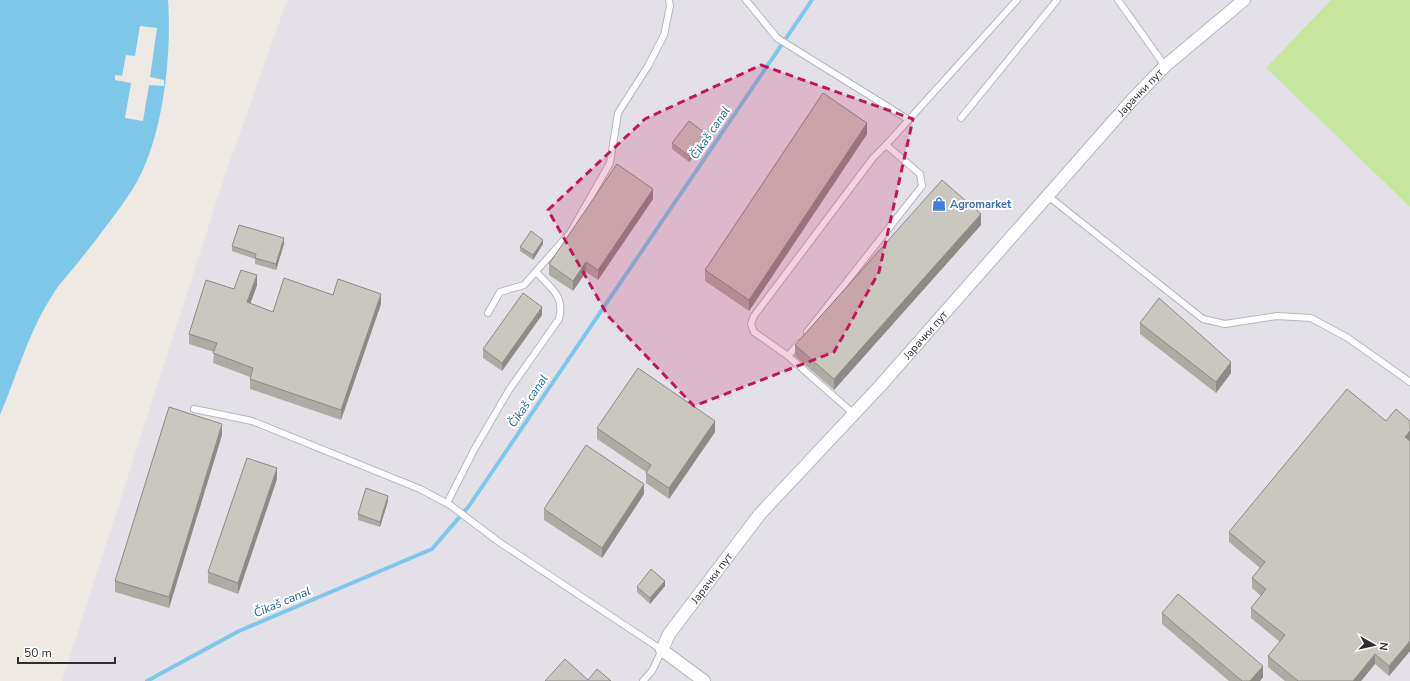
<svg xmlns="http://www.w3.org/2000/svg" width="1410" height="681" viewBox="0 0 1410 681" font-family="'Nunito Sans',sans-serif">
	<style>
		.industrial { fill: #e3e1e7 }
		.pitch { fill: #c6e69f }
		.water { fill: #7dc8e8 }
		.pier { fill: #eee9e2 }
		.lines { fill: none; stroke-linecap: round; stroke-linejoin: round }
		.stream { stroke: #7dc8e8; stroke-width: 4 }
		.service-casing { stroke: #b5b7c0; stroke-width: 8 }
		.minor-casing { stroke: #b5b7c0; stroke-width: 14 }
		.service { stroke: #fff; stroke-width: 6 }
		.minor { stroke: #fff; stroke-width: 12 }
		.wall { fill: #aeaba5 }
		.shaded-wall { fill: #8d8b86 }
		.building { fill: #cac7c0; stroke: #8d8b86 }
		.marked { fill: #c2185b; fill-opacity: 0.2; stroke: #c2185b; stroke-width: 3; stroke-dasharray: 8 5; stroke-linejoin: round }
		.labels { text-anchor: middle; dominant-baseline: central; stroke-width: 4; stroke-linejoin: round; paint-order: stroke }
		.street-label { font-size: 11px; fill: #2e2e2e; stroke: #fff }
		.shop-label { font-size: 11px; font-weight: bold; fill: #366cbe; stroke: #fff; text-anchor: start }
		.water-label { font-size: 12px; font-style: italic; fill: #176999; stroke: #fff }
	</style>
	<rect width="100%" height="100%" fill="#eee9e2"/>
	<polygon class="industrial" points="287,0 1410,0 1410,681 62,681 225,175"/>
	<polygon class="pitch" points="1331,0 1410,0 1410,207 1266,68"/>
	<path class="water" d="M0,0H168C172,56 163,143 132,190C115,216 95,241 76,265C68,275 58,285 52,296C28,333 17,375 0,415Z"/>
	<polygon class="pier" points="140,26 157,28 150,77 164,80 164,86 149,85 143,121 125,118 131,83 115,80 115,75 122,76 126,55 135,56"/>
	<g class="lines">
		<polyline class="stream" points="147,681 239,631 432,549 469,506 812,0"/>
		<defs>
			<g id="service">
				<polyline points="746,0 777,38 909,120"/>
				<polyline points="1118,0 1165,66"/>
				<polyline points="961,118 1057,0"/>
				<polyline points="1048,196 1203,319 1225,324 1277,316 1311,318 1348,338 1410,382"/>
				<polyline points="488,313 500,292 524,285 570,233 610,163 618,113 648,66 664,35 670,6 669,0"/>
				<polyline points="807,332 922,186 920,174 886,145 1017,0"/>
				<polyline points="799,343 788,356 854,414"/>
				<polyline points="788,356 754,332 751,324 754,316 873,158 886,145"/>
				<polyline points="194,409 252,421 420,489 450,505 499,542 662,650 652,671 643,681"/>
				<path d="M447,503L474,450L509,390L559,319C565,296 551,288 537,273"/>
			</g>
			<g id="minor">
				<path id="s1" d="M704,681L662,650L669,634L760,514L881,385L1132,100L1165,66L1244,0"/>
			</g>
		</defs>
		<use href="#service" class="service-casing"/>
		<use href="#minor" class="minor-casing"/>
		<use href="#service" class="service"/>
		<use href="#minor" class="minor"/>
	</g>
	<g class="wall">
		<polygon points="867,134 749,311 705,281 705,270"/>
		<polygon points="706,140 689,162 672,149 672,143"/>
		<polygon points="653,199 598,280 586,272 573,291 549,275 549,264"/>
		<polygon points="981,225 834,390 795,356 795,345"/>
		<polygon points="284,244 276,270 255,264 255,259 232,251 232,246"/>
		<polygon points="543,244 533,260 520,251 520,247"/>
		<polygon points="257,285 250,304 273,312 333,295 381,304 341,420 250,389 250,377 213,363 214,352 189,344 189,334 234,289"/>
		<polygon points="542,315 502,371 483,358 483,349"/>
		<polygon points="1140,323 1231,373 1216,393 1140,334"/>
		<polygon points="1386,421 1410,421 1410,651 1389,676 1375,664 1361,681 1285,681 1268,667 1268,656 1280,642 1251,618 1251,608 1261,596 1252,588 1252,578 1260,568 1229,542 1229,532"/>
		<polygon points="597,428 715,432 669,499 646,483 646,472 597,439"/>
		<polygon points="222,435 169,608 115,592 115,581"/>
		<polygon points="277,479 238,594 208,583 208,572"/>
		<polygon points="644,494 602,558 544,520 544,509"/>
		<polygon points="388,501 380,527 358,520 358,514"/>
		<polygon points="665,586 650,604 637,592 637,587"/>
		<polygon points="1162,613 1263,677 1260,681 1229,681 1162,624"/>
	</g>
	<g class="shaded-wall">
		<polygon points="867,123 867,134 749,311 749,300"/>
		<polygon points="706,134 706,140 689,162 689,156"/>
		<polygon points="653,189 653,199 598,280 598,270"/>
		<polygon points="981,214 981,225 834,390 834,379"/>
		<polygon points="284,238 284,244 276,270 276,264"/>
		<polygon points="543,240 543,244 533,260 533,255"/>
		<polygon points="586,262 586,272 573,291 573,281"/>
		<polygon points="257,275 257,285 247,313 247,302"/>
		<polygon points="381,294 381,304 341,420 341,410"/>
		<polygon points="542,307 542,315 502,371 502,363"/>
		<polygon points="1231,362 1231,373 1216,393 1216,382"/>
		<polygon points="715,421 715,432 669,499 669,488"/>
		<polygon points="222,424 222,435 169,608 169,597"/>
		<polygon points="1410,431 1410,442 1405,437"/>
		<polygon points="277,468 277,479 238,594 238,583"/>
		<polygon points="644,484 644,494 602,558 602,548"/>
		<polygon points="388,496 388,501 380,527 380,522"/>
		<polygon points="665,581 665,586 650,604 650,598"/>
		<polygon points="1410,641 1410,651 1389,676 1389,666"/>
		<polygon points="1375,654 1375,664 1361,681 1353,681"/>
		<polygon points="1263,666 1263,677 1260,681 1250,681"/>
	</g>
	<g class="building">
		<polygon points="823,93 867,123 749,300 705,270"/>
		<polygon points="689,121 706,134 689,156 672,143"/>
		<polygon points="617,164 653,189 598,270 586,262 573,281 549,264"/>
		<polygon points="942,180 981,214 834,379 795,345"/>
		<polygon points="239,225 284,238 276,264 255,258 256,254 232,246"/>
		<polygon points="531,231 543,240 533,255 520,247"/>
		<polygon points="241,270 257,275 247,302 273,312 284,278 333,295 338,279 381,294 341,410 250,379 253,368 213,353 217,343 189,334 206,280 234,289"/>
		<polygon points="523,293 542,307 502,363 483,349"/>
		<polygon points="1159,298 1231,362 1216,382 1140,323"/>
		<polygon points="638,368 715,421 669,488 646,473 651,465 597,428"/>
		<polygon points="1347,389 1386,421 1396,409 1410,421 1410,431 1405,437 1410,441 1410,641 1389,666 1375,654 1353,681 1298,681 1268,656 1285,635 1251,608 1266,589 1252,578 1265,562 1229,532"/>
		<polygon points="169,407 222,424 169,597 115,581"/>
		<polygon points="586,445 644,484 602,548 544,509"/>
		<polygon points="247,458 277,468 238,583 208,572"/>
		<polygon points="366,488 388,496 380,522 358,514"/>
		<polygon points="651,569 665,581 650,598 637,587"/>
		<polygon points="1178,594 1263,666 1250,681 1242,681 1162,613"/>
		<polygon points="565,659 588,680 597,669 611,681 545,681"/>
	</g>
	<path class="marked" d="M761,65L913,119L879,272L834,352L694,406L608,316L548,210L645,119Z"/>
	<defs>
		<symbol id="shop-bare" viewBox="-9 -9 18 18"><path d="M-5-2.5h2.3a2.7 3.5 0 0 1 5.4 0H5L5.5 6h-11ZM-1.5-2.5h3a1.5 2.3 0 0 0-3 0Z" fill="#3f7fe0" stroke="#fff" stroke-width="2.5" paint-order="stroke"/></symbol>
	</defs>
	<g fill-rule="evenodd">
		<use href="#shop-bare" x="929" y="194" width="20" height="20"/>
	</g>
	<g class="labels">
		<g class="street-label">
			<text stroke="none"><textPath href="#s1" startOffset="788">Јарачки пут</textPath></text>
			<text stroke="none"><textPath href="#s1" startOffset="464">Јарачки пут</textPath></text>
			<text stroke="none"><textPath href="#s1" startOffset="140">Јарачки пут</textPath></text>
		</g>
		<g class="shop-label">
			<text x="950" y="204">Agromarket</text>
		</g>
		<g class="water-label">
			<text transform="translate(710 133) rotate(-56)">Čikaš canal</text>
			<text transform="translate(528 401) rotate(-56)">Čikaš canal</text>
			<text transform="translate(282 602) rotate(-23)">Čikaš canal</text>
		</g>
	</g>
	<g transform="translate(1374 645) rotate(98)" stroke="#ffffff" stroke-width="3" paint-order="stroke">
	<path d="M0-3L7 15L0 10L-7 15Z" fill="#2e2e2e"/>
	<text y="-6" font-size="11" font-weight="bold" text-anchor="middle" fill="#2e2e2e">N</text>
	</g>
	<path d="M18 657v6h97v-6" fill="none" stroke="#2e2e2e" stroke-width="2"/>
	<text x="24" y="657" font-size="12" fill="#2e2e2e" stroke="#ffffff" stroke-width="3" paint-order="stroke">50 m</text>
</svg>
